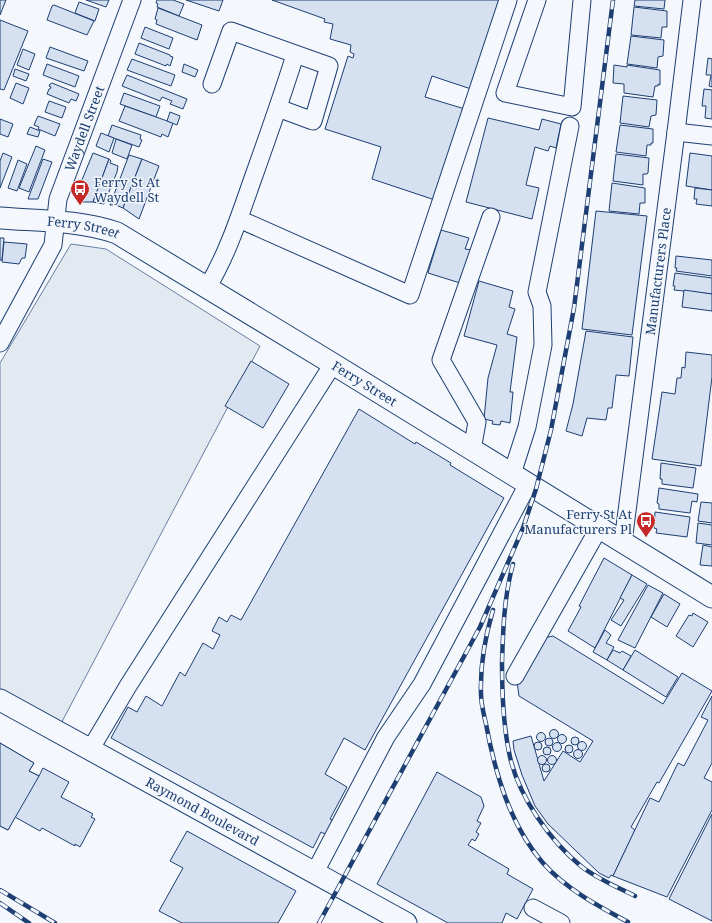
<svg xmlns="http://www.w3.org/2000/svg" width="712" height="923" viewBox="0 0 712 923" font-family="'Noto Serif',serif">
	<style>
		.green { fill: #e3e9f0; stroke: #687fa3 }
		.building { fill: #d5e0f0; stroke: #1d3f73 }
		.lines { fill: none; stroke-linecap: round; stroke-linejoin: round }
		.minor-casing { stroke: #1d3f73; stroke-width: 19 }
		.major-casing { stroke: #1d3f73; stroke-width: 23 }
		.minor { stroke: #f4f7fb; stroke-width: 17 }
		.major { stroke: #f4f7fb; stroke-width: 21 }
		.rail-casing { stroke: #1d3f73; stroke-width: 4.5 }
		.rail { stroke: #f4f7fb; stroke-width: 3; stroke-dasharray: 9; stroke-linecap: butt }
		.labels { text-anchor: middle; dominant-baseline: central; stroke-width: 3; stroke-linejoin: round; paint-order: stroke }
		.street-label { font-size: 13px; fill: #1d3f73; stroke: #f4f7fb }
		.poi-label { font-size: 13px; fill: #1d3f73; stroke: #f4f7fb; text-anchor: start }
	</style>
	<rect width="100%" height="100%" fill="#f4f7fb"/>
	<polygon class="green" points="71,244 106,249 260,346 56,733 0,701 0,363"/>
	<g class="building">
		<polygon points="0,0 6,0 0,15"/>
		<polygon points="86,0 109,0 106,7"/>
		<polygon points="157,0 173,0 184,4 179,16 157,7 158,4 156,3"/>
		<polygon points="186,0 223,0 219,11"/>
		<polygon points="272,0 500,0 471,89 432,76 425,97 465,109 435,200 372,179 381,147 325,129 348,56 353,58 354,54 350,52 351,45 330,39 333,24 324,22 325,19"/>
		<polygon points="635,0 665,0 664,9 634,6"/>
		<polygon points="79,2 99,9 95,21 75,13"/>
		<polygon points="54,5 94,21 87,35 47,20 52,6"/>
		<polygon points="634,7 667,11 667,27 662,27 661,38 631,35"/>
		<polygon points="158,8 202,25 197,40 156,24 157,20 155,19"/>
		<polygon points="0,20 28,31 4,90 0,89"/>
		<polygon points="145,27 173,38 169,49 141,38"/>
		<polygon points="631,36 664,40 663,56 658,57 657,68 627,64"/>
		<polygon points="139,43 170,55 170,56 173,57 170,66 167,64 166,66 135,54"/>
		<polygon points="50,47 88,61 84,71 46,58"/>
		<polygon points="23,49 35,54 29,70 17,65"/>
		<polygon points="708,58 712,59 712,87 709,86 711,75 706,75"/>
		<polygon points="132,59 175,75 171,86 127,70"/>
		<polygon points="47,64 79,76 75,87 43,75"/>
		<polygon points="184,64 198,70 195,77 182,72"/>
		<polygon points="614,65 627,67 627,65 660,70 660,85 658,84 658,86 655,86 653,97 624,93 624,84 613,83"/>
		<polygon points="15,69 29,74 26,81 13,76"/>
		<polygon points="127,75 187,99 183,109 170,104 172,101 162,97 160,101 122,86"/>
		<polygon points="16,83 29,88 23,104 10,98"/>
		<polygon points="52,83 79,94 76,101 71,99 69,103 47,94 49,89 50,89 51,87 49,86 50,84"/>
		<polygon points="704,89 712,90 712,119 705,118 706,106 702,106"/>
		<polygon points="124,93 160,106 156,117 120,104"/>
		<polygon points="623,96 657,100 656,115 651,116 649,127 620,123"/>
		<polygon points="49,101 66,107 62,118 45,112"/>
		<polygon points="125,106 173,123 168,137 162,134 161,137 119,121"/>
		<polygon points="170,112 180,116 177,125 167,121"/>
		<polygon points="38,116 60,124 55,136 38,129 39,127 34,125"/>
		<polygon points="488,118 539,130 542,119 561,124 556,148 550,146 548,151 535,147 526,185 539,188 532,219 466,202"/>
		<polygon points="0,119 13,124 8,137 0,134"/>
		<polygon points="112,125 141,135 140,139 142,140 139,147 108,136"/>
		<polygon points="620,125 653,129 653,143 651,143 651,145 647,145 646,156 616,152"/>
		<polygon points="30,127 40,131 38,137 27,134"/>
		<polygon points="101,133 114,138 109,152 96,146"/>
		<polygon points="116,139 132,145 127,159 112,153"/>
		<polygon points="36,146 45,150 29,192 19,188"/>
		<polygon points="3,153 12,157 0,188 0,161"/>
		<polygon points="93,153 109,159 93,202 80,202 77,200 75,197"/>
		<polygon points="690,153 712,156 712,190 686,186"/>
		<polygon points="616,154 649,158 648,173 647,174 643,174 643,185 613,181"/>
		<polygon points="129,155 142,159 123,208 116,205 110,205"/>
		<polygon points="43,159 52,162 38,199 28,199"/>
		<polygon points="109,159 111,161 110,163 118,166 117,172 104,204 93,202"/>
		<polygon points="142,159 159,166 139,219 123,208"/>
		<polygon points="18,160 27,164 17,191 8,188"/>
		<polygon points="612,183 645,188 645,203 640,203 639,214 609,211"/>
		<polygon points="695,188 712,190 712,206 696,204 697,199 694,199"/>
		<polygon points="596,211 647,216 632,335 582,329"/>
		<polygon points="441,230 469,238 465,249 472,250 460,283 428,273"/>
		<polygon points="0,238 4,238 2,260 0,260"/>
		<polygon points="4,242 27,244 25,258 22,258 19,264 2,262"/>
		<polygon points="676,256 712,260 712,276 676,271 677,268 675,268"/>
		<polygon points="675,273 712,278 712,294 674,290 675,286 673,286"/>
		<polygon points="479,281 513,291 509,307 515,309 507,334 517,337 510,392 513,392 510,423 501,421 500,425 492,424 493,421 484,419 488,378 497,345 464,336"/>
		<polygon points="684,290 712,294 712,311 682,307"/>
		<polygon points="586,331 633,337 629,376 616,375 612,408 608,408 606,420 587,418 582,436 566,431 573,404"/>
		<polygon points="686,352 712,355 712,377 701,466 652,459 662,392 675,394 677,378 681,378 682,367 685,368"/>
		<polygon points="251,361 289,384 263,428 225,406"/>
		<polygon points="359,409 415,444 416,442 451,463 450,465 504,498 365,750 344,738 325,774 347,787 330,819 336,822 329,836 321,832 313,848 111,738 128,707 137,712 146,696 162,706 180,672 185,676 203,643 213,649 220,635 212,631 219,617 227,622 231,615 241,620"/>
		<polygon points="661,463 696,468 693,488 662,484 662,479 660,479"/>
		<polygon points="659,488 698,494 697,502 692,501 690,513 659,509 659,504 657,503"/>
		<polygon points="701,502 712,503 712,523 698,521"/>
		<polygon points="655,512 690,517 687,537 656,533 657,529 654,528"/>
		<polygon points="698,523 712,525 712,545 696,543"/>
		<polygon points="703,545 712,547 712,566 700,565"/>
		<polygon points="604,558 632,575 595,648 568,631 581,607 579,606"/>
		<polygon points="632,575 647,584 621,626 611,620 624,600 620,598"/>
		<polygon points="648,585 663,593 635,648 618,640"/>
		<polygon points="664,594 680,604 667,627 651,617"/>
		<polygon points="693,613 708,622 693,647 676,636 689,615 692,616"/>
		<polygon points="605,630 611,635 606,643 614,647 607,660 593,652"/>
		<polygon points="553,636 663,704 682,673 712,691 659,783 657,782 631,827 635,830 613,876 611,875 609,878 599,873 548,824 535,806 522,775 514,750 513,741 531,736 544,781 563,751 580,762 593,741 519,696 517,681 544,638"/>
		<polygon points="613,650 620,653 622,651 631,656 623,670 607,660"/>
		<polygon points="635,650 678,677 666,697 623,670"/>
		<polygon points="712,696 712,763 704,778 712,782 712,810 667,897 613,876 650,798 659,802 678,763 684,766 708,720 701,717"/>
		<circle cx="554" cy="734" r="4.5"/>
		<circle cx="541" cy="737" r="4.5"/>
		<circle cx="562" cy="739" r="4.5"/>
		<circle cx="575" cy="741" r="4"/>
		<circle cx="549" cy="742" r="4"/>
		<circle cx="582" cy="746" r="4.5"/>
		<circle cx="538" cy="746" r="4"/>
		<circle cx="557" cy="747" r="4.5"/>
		<polygon points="0,743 34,763 29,771 39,776 43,768 69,782 61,797 93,814 91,817 95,819 80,847 75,844 75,846 42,828 40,831 15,817 8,830 0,826"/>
		<polygon points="0,743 34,763 29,771 39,776 8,830 0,826"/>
		<circle cx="569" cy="749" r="4"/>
		<circle cx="547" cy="751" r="4"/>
		<circle cx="578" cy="754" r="4.5"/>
		<circle cx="552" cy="760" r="4.5"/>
		<circle cx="542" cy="760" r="4.5"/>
		<circle cx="546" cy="768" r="4"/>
		<polygon points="437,772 481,797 484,806 477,821 481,823 476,832 479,834 475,841 472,839 468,845 509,869 507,874 533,889 517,919 506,913 502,923 448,923 377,884"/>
		<polygon points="712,814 712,921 669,899"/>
		<polygon points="187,831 296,891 278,923 182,923 159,911 183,868 170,861"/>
	</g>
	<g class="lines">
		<defs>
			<g id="minor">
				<polyline points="537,0 505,93 572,107 582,0"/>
				<polyline points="212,84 231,31 329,66 313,121 278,108"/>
				<polyline points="676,132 712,136"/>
				<polyline points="239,219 410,295 508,0"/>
				<path d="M207,288C227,255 239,218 252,181C267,139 282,97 295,55"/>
				<path id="s1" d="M0,343L53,245L58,199L132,0"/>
				<polyline points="472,450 477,422 441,360 491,217"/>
				<polyline points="512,474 527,427 543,345 542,306 537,292 570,126"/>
				<path id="s2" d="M623,542L676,132L692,0"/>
				<polyline points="515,676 599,528"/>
				<polyline points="90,750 128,686 333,364"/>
				<polyline points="314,874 386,737 422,684 528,484"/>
				<polyline points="533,908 561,923"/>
			</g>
			<g id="major">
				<path id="s3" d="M0,218C39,221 80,220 117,233L333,364L712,597"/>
				<path id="s4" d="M0,700L406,923"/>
			</g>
		</defs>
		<use href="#minor" class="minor-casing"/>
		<use href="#major" class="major-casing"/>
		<use href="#minor" class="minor"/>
		<use href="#major" class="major"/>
		<defs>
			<g id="rail">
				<path d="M513,564C504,597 503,630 502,663C502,694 503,726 510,757C519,797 550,841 582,867C598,879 617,887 635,896"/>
				<path d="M493,610C485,637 480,666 481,694C481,704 484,715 486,724C495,773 510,825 543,863C566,889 598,906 628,922"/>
				<polyline points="0,890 55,923"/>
				<polyline points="0,903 29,923"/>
				<polyline points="319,923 480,627 523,528 536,489 551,430 574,308 613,0"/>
			</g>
		</defs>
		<use href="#rail" class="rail-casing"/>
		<use href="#rail" class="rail"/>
	</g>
	<defs>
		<symbol id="bus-pin" viewBox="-11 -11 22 30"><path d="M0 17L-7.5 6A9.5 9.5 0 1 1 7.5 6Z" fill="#c62828" stroke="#f4f7fb"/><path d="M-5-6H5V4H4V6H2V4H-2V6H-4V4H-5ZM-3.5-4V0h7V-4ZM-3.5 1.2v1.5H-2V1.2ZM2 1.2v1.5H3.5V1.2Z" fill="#fff"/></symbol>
	</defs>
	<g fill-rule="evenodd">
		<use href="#bus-pin" x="69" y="178" width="22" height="30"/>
		<use href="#bus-pin" x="635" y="510" width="22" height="30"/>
	</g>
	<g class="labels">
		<g class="street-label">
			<text stroke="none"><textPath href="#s1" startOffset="233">Waydell Street</textPath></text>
			<text stroke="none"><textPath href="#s3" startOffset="84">Ferry Street</textPath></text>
			<text stroke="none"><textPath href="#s2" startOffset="273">Manufacturers Place</textPath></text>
			<text stroke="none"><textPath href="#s3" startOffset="408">Ferry Street</textPath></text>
			<text stroke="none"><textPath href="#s4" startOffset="231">Raymond Boulevard</textPath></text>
		</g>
		<g class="poi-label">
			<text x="94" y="182">Ferry St At<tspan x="94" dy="15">Waydell St</tspan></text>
			<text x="632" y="514" text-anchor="end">Ferry St At<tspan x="632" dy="15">Manufacturers Pl</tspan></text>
		</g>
	</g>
</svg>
